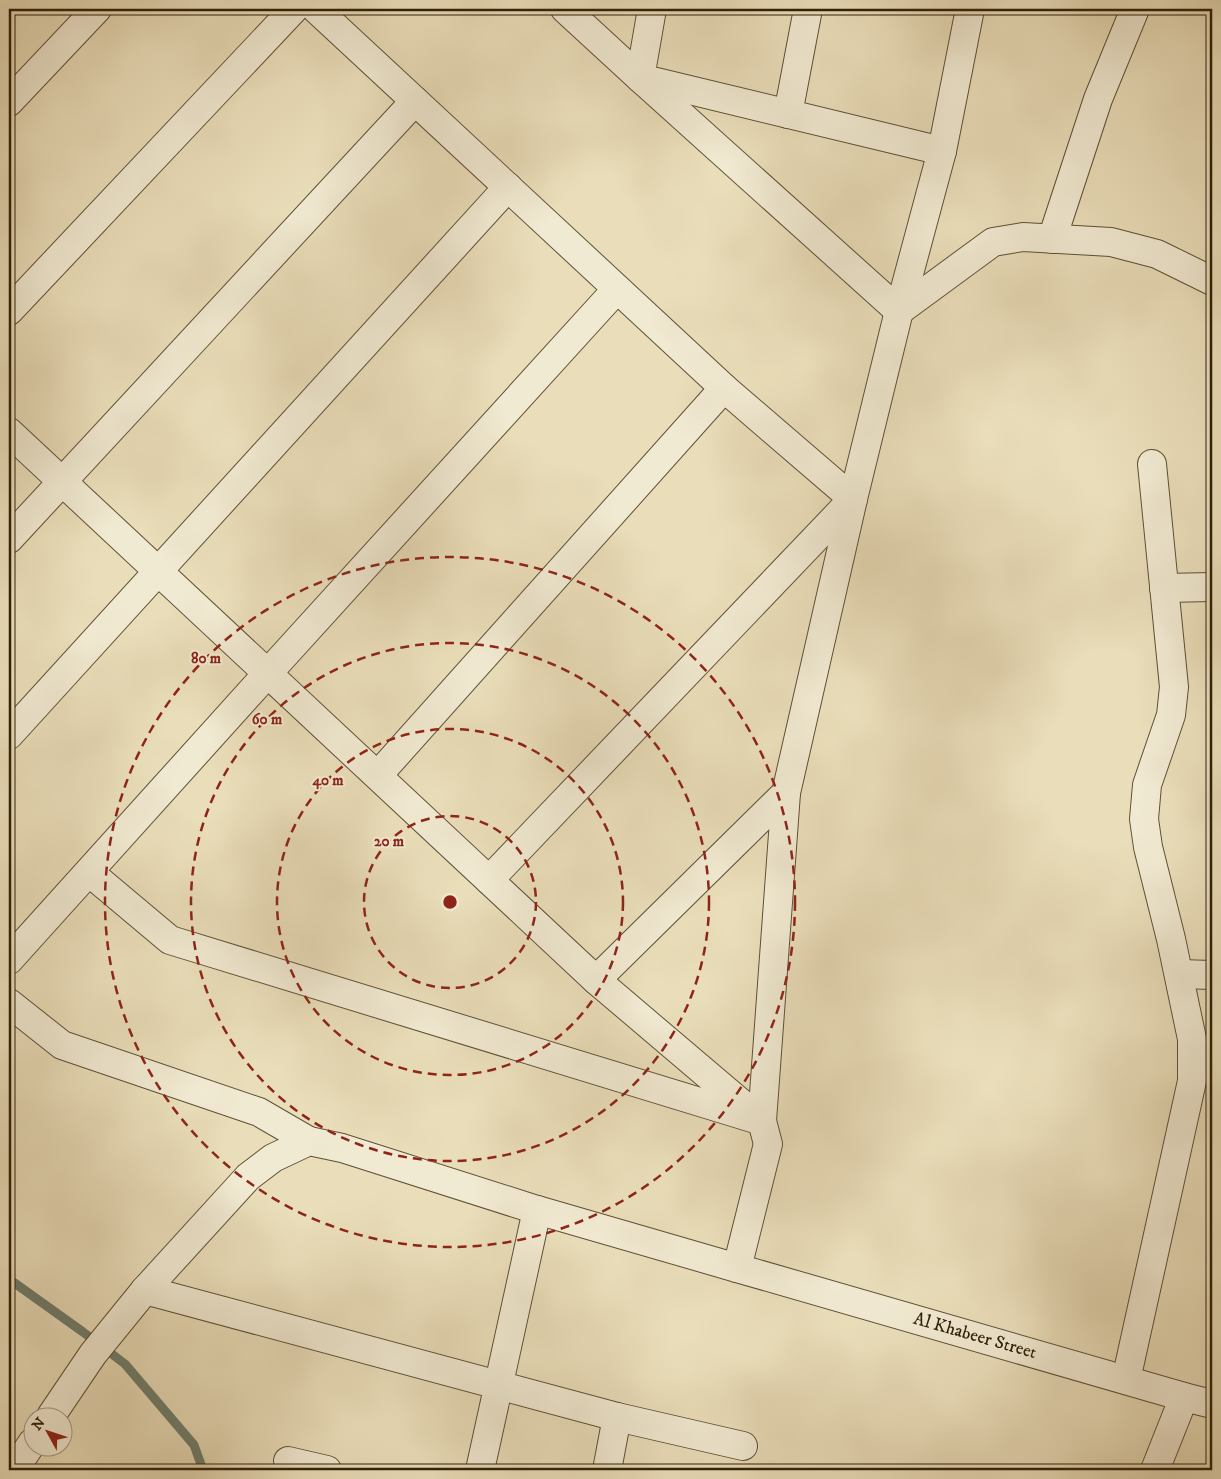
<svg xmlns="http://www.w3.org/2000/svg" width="1221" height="1479" viewBox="0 0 1221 1479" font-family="'IM FELL DW Pica',serif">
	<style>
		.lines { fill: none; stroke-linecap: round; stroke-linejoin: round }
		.stream { stroke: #6e7e6d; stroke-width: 9 }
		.minor-casing { stroke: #5e5036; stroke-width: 30 }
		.tertiary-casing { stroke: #5e5036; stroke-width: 30 }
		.minor { stroke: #f1ead2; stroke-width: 28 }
		.tertiary { stroke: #f1ead2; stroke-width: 28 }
		.ring { fill: none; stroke: #8f2418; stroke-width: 2.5; stroke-dasharray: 9 6 }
		.labels { text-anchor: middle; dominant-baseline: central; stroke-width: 4; stroke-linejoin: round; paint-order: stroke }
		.street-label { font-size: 18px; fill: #2f200a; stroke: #f1ead2 }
		.centre { fill: #8f2418; stroke: #f1ead2; stroke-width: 2.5 }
		.ring-label { font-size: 15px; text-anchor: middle; font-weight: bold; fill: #8f2418; stroke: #f1ead2; stroke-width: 4; stroke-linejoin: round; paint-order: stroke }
	</style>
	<rect width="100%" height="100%" fill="#eadeba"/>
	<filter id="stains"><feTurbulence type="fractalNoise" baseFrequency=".004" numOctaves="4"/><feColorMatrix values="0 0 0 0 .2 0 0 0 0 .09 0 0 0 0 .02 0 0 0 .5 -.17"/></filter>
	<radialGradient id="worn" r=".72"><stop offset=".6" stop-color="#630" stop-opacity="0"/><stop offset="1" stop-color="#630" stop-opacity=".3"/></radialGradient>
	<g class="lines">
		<polyline class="stream" points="9,1279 83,1332 125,1364 194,1445 203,1470"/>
		<defs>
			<g id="minor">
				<polyline points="316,9 724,388 853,499 489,880"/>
				<polyline points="565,9 640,78 899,311 993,242 1023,237 1111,242 1157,254 1212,281"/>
				<polyline points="652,9 640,78 942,151"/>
				<polyline points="9,102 97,9"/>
				<polyline points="788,114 808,9"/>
				<polyline points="1052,239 1098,99 1135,9"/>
				<polyline points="9,311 294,9"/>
				<polyline points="9,539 415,101"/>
				<polyline points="1164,588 1212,587"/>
				<polyline points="9,735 508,187"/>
				<polyline points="378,775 724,388"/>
				<polyline points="89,872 170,940 762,1121 786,793 853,499 899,311 942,151 970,9"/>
				<polyline points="9,960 267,674 617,289"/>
				<polyline points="1179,974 1212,975"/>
				<polyline points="596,980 786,793"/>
				<polyline points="9,1003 62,1045 259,1112 309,1141"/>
				<polyline points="145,1290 617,1417 743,1446"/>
				<polyline points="1126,1380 1192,1081 1192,1039 1171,939 1148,847 1144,819 1147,785 1171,715 1174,687 1152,464"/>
				<polyline points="51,1416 93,1354 145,1290 248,1177 273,1158 309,1141 342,1148 537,1210 737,1268"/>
				<polyline points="288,1461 327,1470"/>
				<polyline points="14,1470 32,1443"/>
				<polyline points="480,1470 537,1210"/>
				<polyline points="607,1470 617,1417"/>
				<polyline points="1155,1470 1184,1397"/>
			</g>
			<polyline id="tertiary" points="9,432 596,980 762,1121 768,1144 737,1268 1184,1397 1212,1404"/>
		</defs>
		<use href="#minor" class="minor-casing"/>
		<use href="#tertiary" class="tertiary-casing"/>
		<use href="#minor" class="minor"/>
		<use href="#tertiary" class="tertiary"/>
	</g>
	<g class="ring">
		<circle cx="450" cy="902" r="86"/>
		<circle cx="450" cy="902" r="173"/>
		<circle cx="450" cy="902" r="259"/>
		<circle cx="450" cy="902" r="345"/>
	</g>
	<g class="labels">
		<g class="street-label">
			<text transform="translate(975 1336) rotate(16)">Al Khabeer Street</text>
		</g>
	</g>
	<circle cx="450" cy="902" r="8" class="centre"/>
	<g class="ring-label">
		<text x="206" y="663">80 m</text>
		<text x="267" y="724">60 m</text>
		<text x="328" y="785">40 m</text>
		<text x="389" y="846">20 m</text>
	</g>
	<rect width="1221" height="1479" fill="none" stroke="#eadeba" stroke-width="30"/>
	<rect x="10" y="10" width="1201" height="1459" fill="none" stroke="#2f200a" stroke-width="2.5"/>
	<rect x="15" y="15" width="1191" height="1449" fill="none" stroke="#2f200a"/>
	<g transform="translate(48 1432) rotate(310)"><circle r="24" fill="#f1ead2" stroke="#a39982"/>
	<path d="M0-4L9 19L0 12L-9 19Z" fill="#8f2418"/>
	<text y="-8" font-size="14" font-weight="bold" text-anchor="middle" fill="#2f200a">N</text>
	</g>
	<rect width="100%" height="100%" filter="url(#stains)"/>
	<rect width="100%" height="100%" fill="url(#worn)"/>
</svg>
